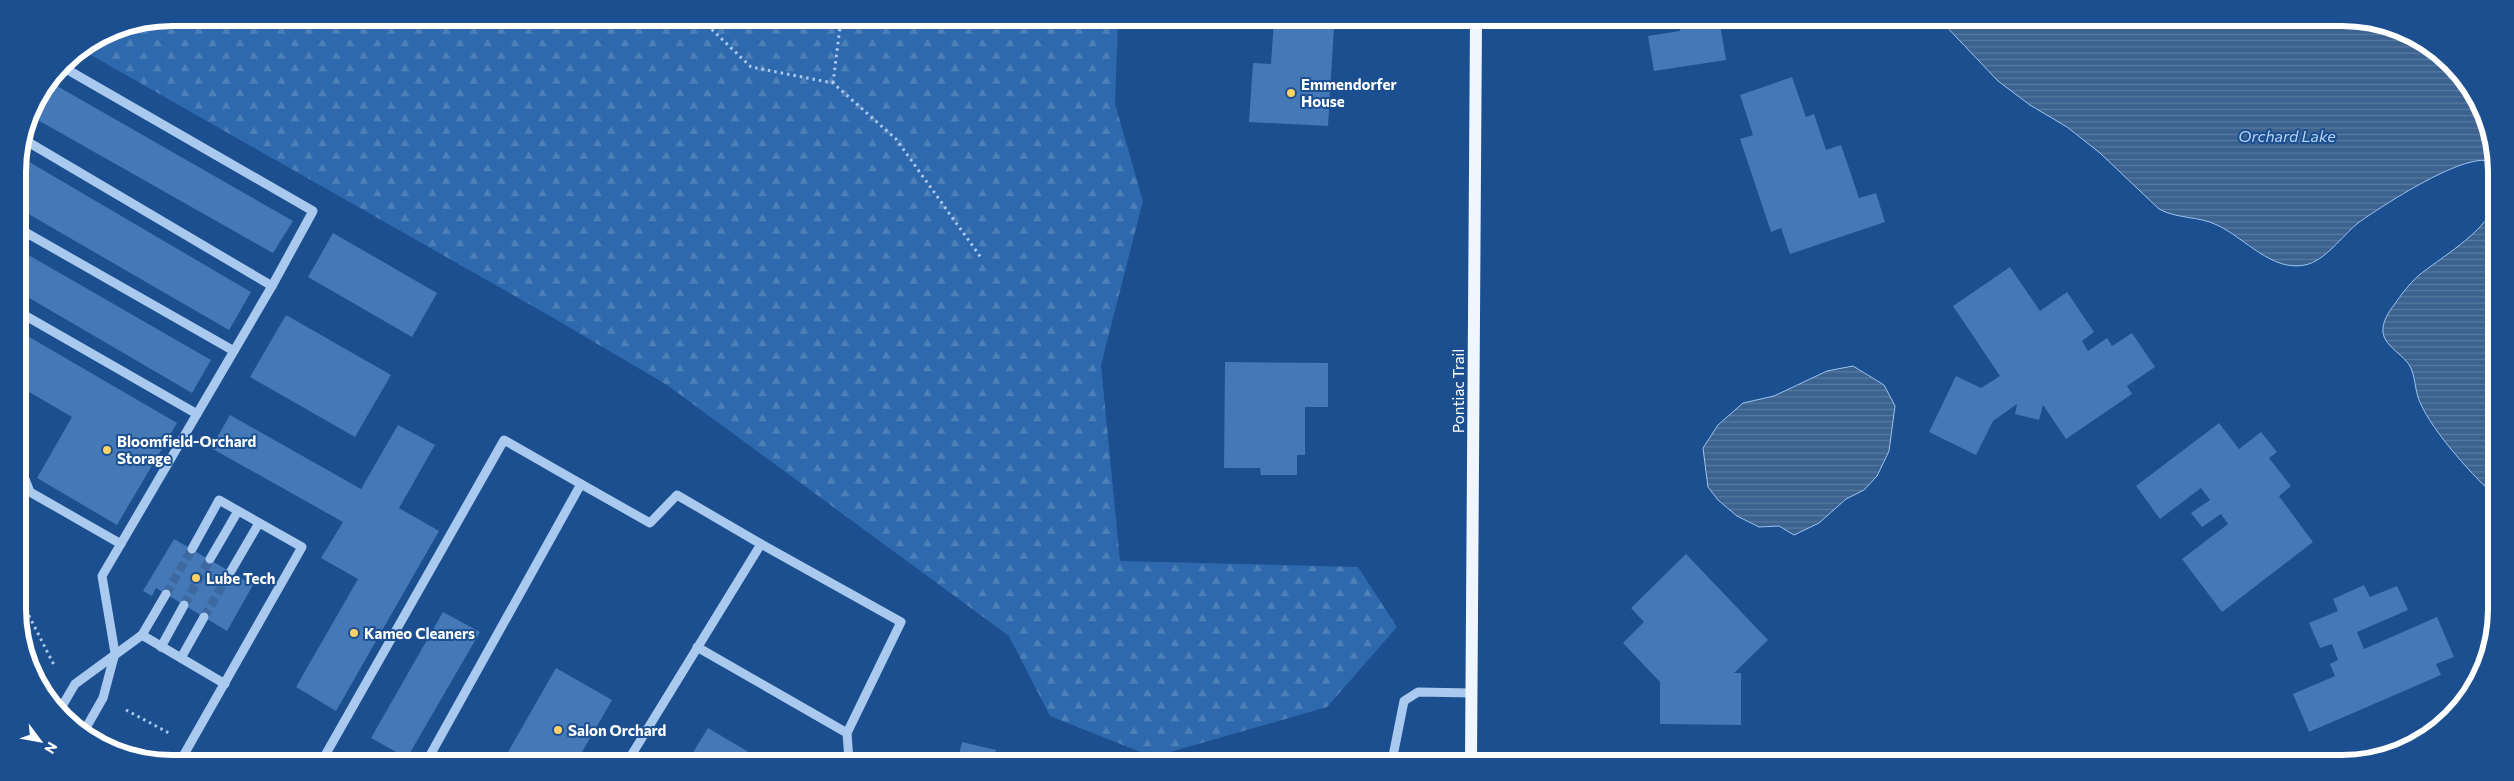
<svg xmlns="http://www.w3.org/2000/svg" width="2514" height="781" viewBox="0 0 2514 781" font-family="Commissioner,sans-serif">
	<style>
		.forest { fill: url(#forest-firs) }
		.water { fill: url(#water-rules); stroke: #9cc4f0 }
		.building { fill: #4478b7 }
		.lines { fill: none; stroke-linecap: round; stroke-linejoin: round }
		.minor-tunnel { stroke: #3d69a0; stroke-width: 9; stroke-dasharray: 9 4.5; stroke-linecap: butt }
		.path { stroke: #a9c9ee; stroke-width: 3; stroke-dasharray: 2.5 4; stroke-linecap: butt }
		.minor { stroke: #a9c9ee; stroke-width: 9 }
		.major { stroke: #f0f6ff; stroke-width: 12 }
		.poi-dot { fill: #ffd166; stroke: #1b4f8f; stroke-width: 2 }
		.labels { text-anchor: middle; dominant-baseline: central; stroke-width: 4; stroke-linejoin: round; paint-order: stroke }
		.poi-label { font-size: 15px; font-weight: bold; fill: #fff; stroke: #1b4f8f; text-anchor: start }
		.street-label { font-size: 15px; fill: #fff; stroke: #1b4f8f }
		.water-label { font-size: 16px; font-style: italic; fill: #b5d3f5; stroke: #1b4f8f }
		.rim { fill: none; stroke: #fff; stroke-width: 6 }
	</style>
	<defs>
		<pattern id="forest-firs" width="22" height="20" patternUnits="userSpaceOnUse" patternTransform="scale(1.25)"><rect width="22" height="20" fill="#2e69ad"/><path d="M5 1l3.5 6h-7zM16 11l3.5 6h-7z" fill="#4d80b9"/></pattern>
		<pattern id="water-rules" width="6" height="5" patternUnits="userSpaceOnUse" patternTransform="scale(1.25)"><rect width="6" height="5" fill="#3c6290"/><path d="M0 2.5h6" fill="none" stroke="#597aa1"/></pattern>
	</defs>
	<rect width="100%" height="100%" fill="#1b4f8f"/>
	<polygon class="forest" points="172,18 1118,20 1115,104 1143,201 1101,365 1120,561 1358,567 1397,627 1327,707 1153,757 1050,716 1009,636 667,385 550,316 82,50 113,29"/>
	<g class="water">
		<path d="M1942,22L2382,23L2420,38L2458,70L2494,142L2493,163C2471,147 2379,208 2358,223C2342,236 2325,261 2305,265C2272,272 2245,238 2217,225C2199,216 2177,219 2159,209L2100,153L2067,127L2030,105L1998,81Z"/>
		<path d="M2493,207L2492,493C2470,473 2427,425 2418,397C2415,388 2415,377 2411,368C2405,355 2385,347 2383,333C2382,322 2388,313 2394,305C2401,295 2409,284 2418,276C2440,258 2484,233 2493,207Z"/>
		<polygon points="1853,366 1884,385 1895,406 1889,451 1877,476 1864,490 1846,499 1819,523 1794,535 1779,526 1759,527 1737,516 1718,500 1708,487 1703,448 1718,425 1743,403 1774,396 1827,371"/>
	</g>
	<g class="building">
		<polygon points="1274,20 1310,20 1310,26 1334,27 1328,126 1249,122 1253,63 1271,64"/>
		<polygon points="1679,21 1691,21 1692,29 1720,24 1726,60 1654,71 1648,36 1680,31"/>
		<polygon points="1792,77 1806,117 1814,114 1826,150 1841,145 1859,198 1876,193 1885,222 1790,254 1781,228 1771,232 1740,139 1753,135 1740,95"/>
		<polygon points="50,82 293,221 273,253 29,115"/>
		<polygon points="19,156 251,292 229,330 18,208"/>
		<polygon points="333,233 437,293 412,337 308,277"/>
		<polygon points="18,249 211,360 192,393 19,292"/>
		<polygon points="2010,267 2040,311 2067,292 2094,332 2082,341 2088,351 2107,338 2112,346 2132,333 2155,367 2127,386 2132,394 2066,439 2043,405 2039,420 2015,414 2017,404 1993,421 1976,455 1929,432 1956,376 1981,388 2000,376 1953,306"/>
		<polygon points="286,315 391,375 355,437 250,377"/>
		<polygon points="19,331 177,423 117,525 37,478 72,417 19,386"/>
		<polygon points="1225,362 1328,363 1328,407 1305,407 1305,455 1297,455 1297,475 1261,475 1260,468 1224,468"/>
		<polygon points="230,415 361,489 398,425 435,445 399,508 439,531 336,711 296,687 358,579 321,558 343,522 211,448"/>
		<polygon points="2219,423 2239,449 2261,432 2277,452 2269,458 2291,486 2279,496 2313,542 2222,612 2182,559 2228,524 2221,514 2202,527 2191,513 2210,500 2201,488 2160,519 2136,486"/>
		<polygon points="174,539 253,585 227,631 156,588 152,596 143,591"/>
		<polygon points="1686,554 1768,640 1734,673 1741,673 1741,725 1660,724 1660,682 1623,643 1644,622 1631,608"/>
		<polygon points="2364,585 2370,597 2397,586 2408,610 2357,632 2364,649 2437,617 2454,657 2436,664 2441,675 2309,732 2293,694 2335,676 2330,664 2338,660 2332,644 2320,648 2309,623 2338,611 2333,599"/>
		<polygon points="443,612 480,632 407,758 371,738"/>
		<polygon points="556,668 612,700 578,759 504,759"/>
		<polygon points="2445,722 2436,731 2426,738 2423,727"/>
		<polygon points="708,728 762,760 689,759"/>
		<polygon points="962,742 996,750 993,760 958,760"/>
	</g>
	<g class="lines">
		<g class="minor-tunnel">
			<polyline points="166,594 192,549"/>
			<polyline points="184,605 210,559"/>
			<polyline points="204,617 231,571"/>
		</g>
		<g class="path">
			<polyline points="705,19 706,24 751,67 833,83 896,139 982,259"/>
			<polyline points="833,83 841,19"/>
			<polyline points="20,598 55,667"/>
			<polyline points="126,710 169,733"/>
		</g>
		<g class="minor">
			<polyline points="61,66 313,211 272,286"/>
			<polyline points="23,139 272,286 102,576 115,653 103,698 83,733"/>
			<polyline points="18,228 234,351"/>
			<polyline points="19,312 197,414"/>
			<polyline points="19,464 30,492 121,544"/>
			<polyline points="761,544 901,622 847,733"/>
			<polyline points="210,559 238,511"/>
			<polyline points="231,571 259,523"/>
			<polyline points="142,635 166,594"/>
			<polyline points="161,647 184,605"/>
			<polyline points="697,647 847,733 849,760"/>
			<polyline points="181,658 204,617"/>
			<polyline points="58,713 75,684 142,635 225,684"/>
			<polyline points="182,758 302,547 219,500 192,549"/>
			<polyline points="323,759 504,440 581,484"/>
			<polyline points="428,759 581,484 650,523 677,495 761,544 629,759"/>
			<polyline points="1392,761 1404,701 1418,692 1472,693"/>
			<polyline points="2187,763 2204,761"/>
		</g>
		<polyline class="major" points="1471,761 1476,21"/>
	</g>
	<g class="poi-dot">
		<circle cx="1291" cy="93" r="5"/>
		<circle cx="107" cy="450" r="5"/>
		<circle cx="196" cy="578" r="5"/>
		<circle cx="354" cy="633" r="5"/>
		<circle cx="558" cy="730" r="5"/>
	</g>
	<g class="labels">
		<g class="poi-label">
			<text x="1301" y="84">Emmendorfer<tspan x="1301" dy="17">House</tspan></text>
			<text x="117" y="441">Bloomfield-Orchard<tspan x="117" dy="17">Storage</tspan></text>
			<text x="206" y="578">Lube Tech</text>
			<text x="364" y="633">Kameo Cleaners</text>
			<text x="568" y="730">Salon Orchard</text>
		</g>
		<g class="street-label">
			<text transform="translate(1458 391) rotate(-90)">Pontiac Trail</text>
		</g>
		<g class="water-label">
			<text x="2287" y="135">Orchard Lake</text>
		</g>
	</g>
	<path d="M0 0H2514V781H0ZM172 26H2342A146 146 0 0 1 2488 172V609A146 146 0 0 1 2342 755H172A146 146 0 0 1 26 609V172A146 146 0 0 1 172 26Z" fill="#1b4f8f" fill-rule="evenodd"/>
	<path class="rim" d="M172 26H2342A146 146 0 0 1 2488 172V609A146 146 0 0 1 2342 755H172A146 146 0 0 1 26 609V172A146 146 0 0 1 172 26Z"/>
	<g transform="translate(40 741) rotate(122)" stroke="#1b4f8f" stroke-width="4" paint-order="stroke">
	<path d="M0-4L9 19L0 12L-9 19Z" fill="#ffffff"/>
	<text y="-8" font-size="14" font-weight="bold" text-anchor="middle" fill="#ffffff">N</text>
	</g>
</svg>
